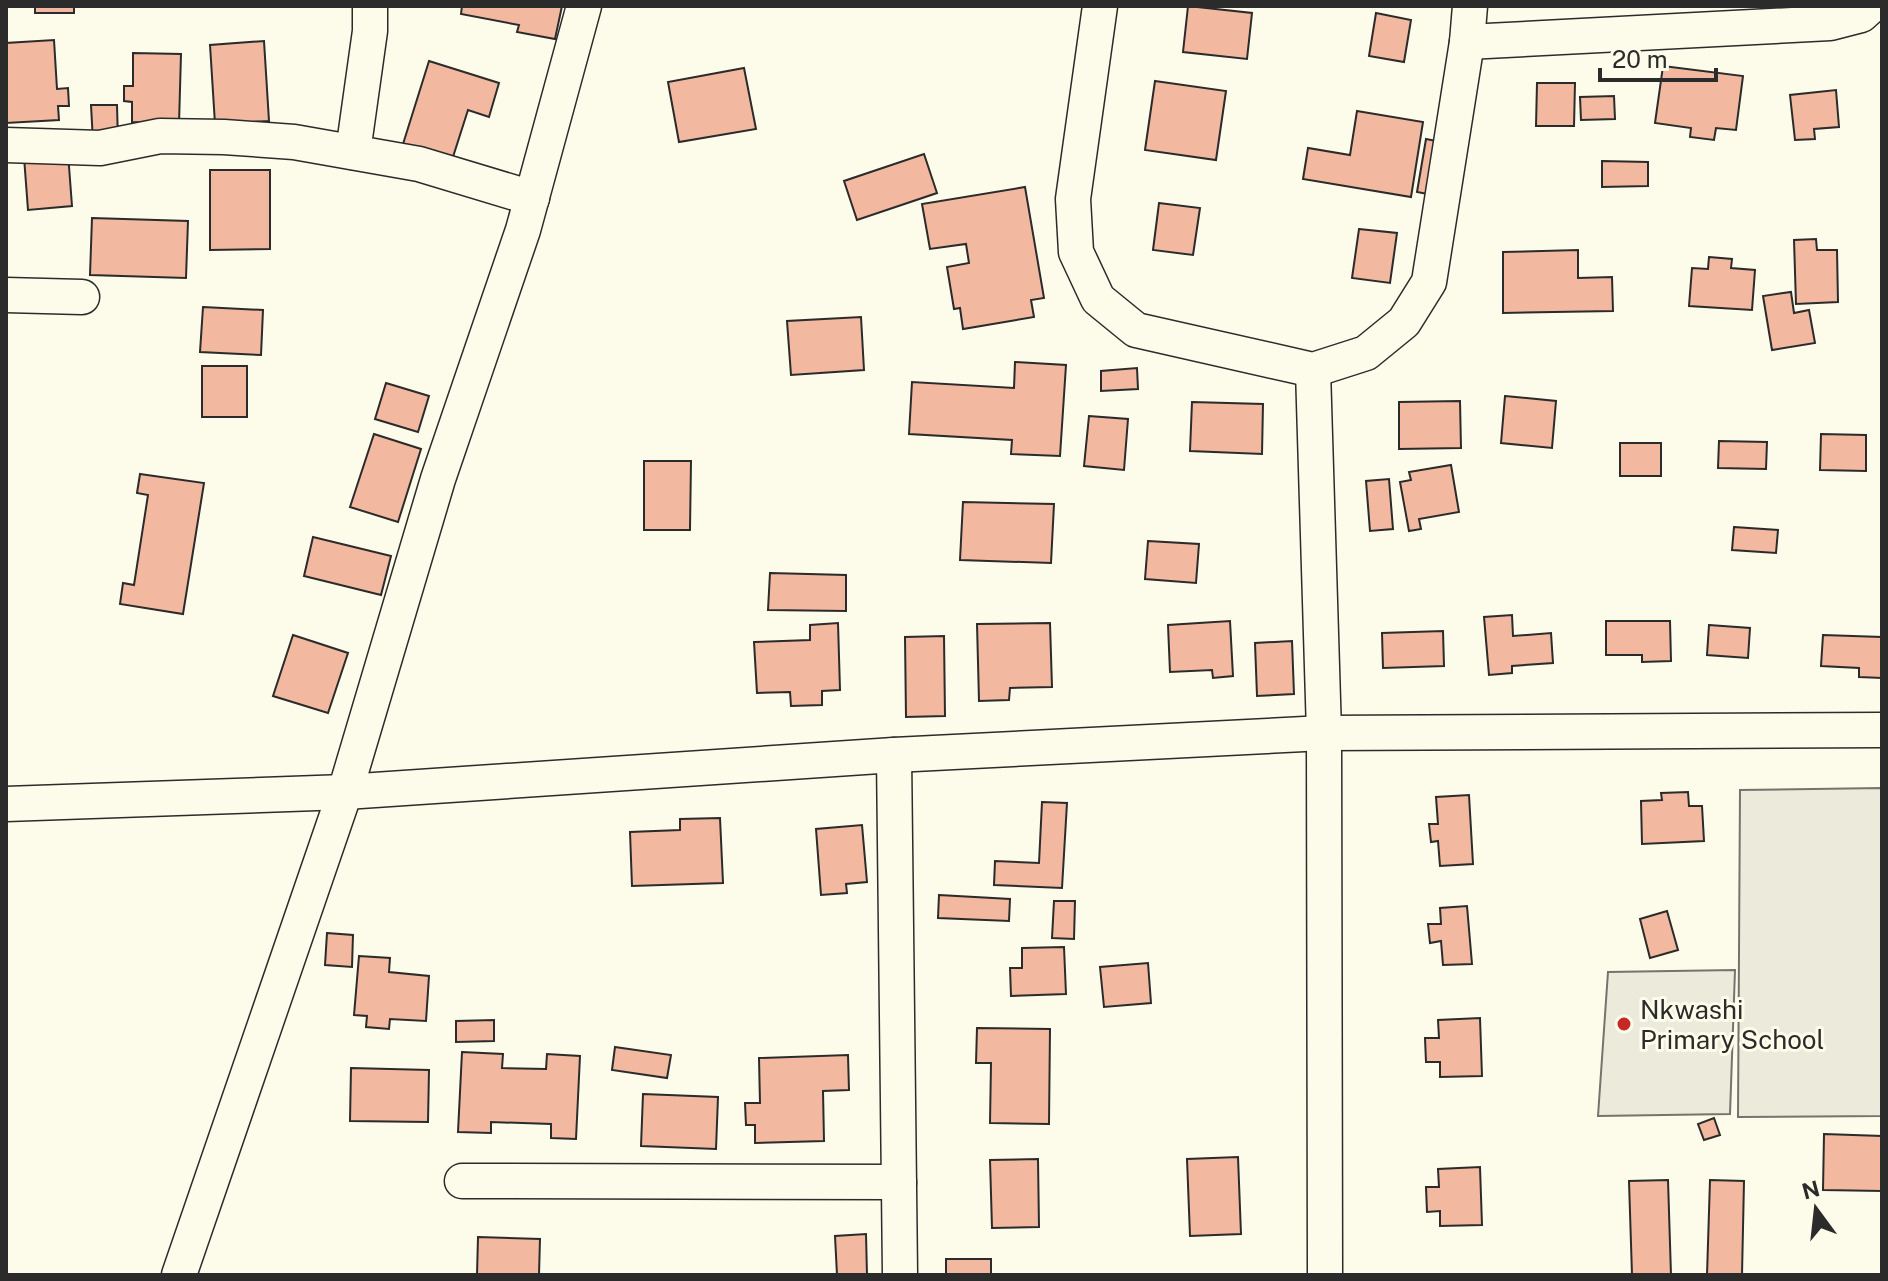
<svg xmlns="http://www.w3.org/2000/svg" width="1888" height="1281" viewBox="0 0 1888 1281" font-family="'Public Sans',sans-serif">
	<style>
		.green { fill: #ecebdb; stroke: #74746e; stroke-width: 2 }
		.building { fill: #f2b8a0; stroke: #2b2b2b; stroke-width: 2 }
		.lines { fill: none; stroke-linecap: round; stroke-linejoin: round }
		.street-casing { stroke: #2b2b2b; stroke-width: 37 }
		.street { stroke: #fdfbea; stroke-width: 34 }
		.poi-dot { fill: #c62828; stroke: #fdfbea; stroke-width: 3 }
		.labels { text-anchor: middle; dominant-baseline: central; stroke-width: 6; stroke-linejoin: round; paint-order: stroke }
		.poi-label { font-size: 26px; fill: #2b2b2b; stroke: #fdfbea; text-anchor: start }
	</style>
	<rect width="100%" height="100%" fill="#fdfbea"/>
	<g class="green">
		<polygon points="1882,788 1882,1116 1738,1117 1740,790"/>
		<polygon points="1735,970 1730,1114 1598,1116 1608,972"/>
	</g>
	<g class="building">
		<rect x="35" y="6" width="39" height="7"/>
		<polygon points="462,6 562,6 555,39 517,32 519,25 461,14"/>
		<polygon points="1188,6 1252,13 1247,59 1183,52"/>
		<polygon points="1376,13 1411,20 1404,62 1369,56"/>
		<polygon points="54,40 57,89 68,88 69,106 58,106 59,120 6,123 6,43"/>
		<polygon points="264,41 269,121 215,124 210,45"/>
		<polygon points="133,53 181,54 179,124 132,122 132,102 124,101 124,86 133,86"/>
		<polygon points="429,61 499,83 489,117 468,110 452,160 403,144"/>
		<polygon points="1663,66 1743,76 1736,130 1716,128 1714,140 1690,137 1691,128 1655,123"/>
		<polygon points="744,68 756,129 679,142 668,82"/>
		<polygon points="1155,81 1226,91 1216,160 1145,150"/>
		<polygon points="1537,83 1575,83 1574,126 1536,126"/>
		<polygon points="1836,90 1839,127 1814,129 1815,139 1795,140 1790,95"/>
		<polygon points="1614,96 1615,119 1581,120 1580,97"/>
		<polygon points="91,105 117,105 118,141 93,142"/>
		<polygon points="1357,111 1423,122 1411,197 1303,179 1308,148 1350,155"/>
		<polygon points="1426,139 1447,143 1438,196 1417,192"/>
		<polygon points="68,153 72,206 28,210 24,157"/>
		<polygon points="924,154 937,193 857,220 844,181"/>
		<polygon points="1602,161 1648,162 1648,186 1602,187"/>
		<polygon points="210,170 270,170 270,249 210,250"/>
		<polygon points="1025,187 1044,298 1031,300 1034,317 963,329 960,308 954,309 947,267 969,263 966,244 930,249 922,204"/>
		<polygon points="1159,203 1200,208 1193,255 1153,250"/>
		<polygon points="92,218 188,221 186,278 90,275"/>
		<polygon points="1359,229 1397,233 1390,283 1352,278"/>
		<polygon points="1816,239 1817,250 1837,250 1838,302 1796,304 1794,240"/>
		<polygon points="1578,250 1578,278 1612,277 1613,311 1503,313 1503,252"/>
		<polygon points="1709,257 1732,259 1731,268 1755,270 1752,310 1689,306 1692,268 1708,269"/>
		<polygon points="1791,292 1794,313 1809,310 1815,343 1772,350 1763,296"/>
		<polygon points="203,307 263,310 261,355 200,352"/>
		<polygon points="861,317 864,370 791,375 787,321"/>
		<polygon points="1015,362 1066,365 1060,456 1011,454 1012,440 909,434 912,382 1014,388"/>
		<rect x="202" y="366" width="45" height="51"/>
		<polygon points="1137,368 1138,389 1101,391 1101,371"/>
		<polygon points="386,383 429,396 418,432 375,419"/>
		<polygon points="1505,396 1556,401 1552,448 1501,443"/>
		<polygon points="1460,401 1461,448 1399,449 1399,402"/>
		<polygon points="1192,402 1263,404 1262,454 1190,451"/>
		<polygon points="1089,416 1128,419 1124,470 1084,466"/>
		<polygon points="374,434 421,449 398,522 350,507"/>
		<polygon points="1821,434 1866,435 1866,471 1820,470"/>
		<polygon points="1719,441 1767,442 1766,469 1718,468"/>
		<rect x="1620" y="443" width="41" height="33"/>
		<polygon points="644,461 691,461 690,530 644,530"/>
		<polygon points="1451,465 1459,512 1419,519 1421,529 1409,531 1400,482 1411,480 1409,472"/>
		<polygon points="140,474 204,483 183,614 120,604 123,583 134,585 148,495 137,493"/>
		<polygon points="1389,479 1393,529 1370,531 1366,481"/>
		<polygon points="963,502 1054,504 1051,563 960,560"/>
		<polygon points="1734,527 1778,530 1776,553 1732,550"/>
		<polygon points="313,537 391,556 381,595 304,576"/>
		<polygon points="1148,541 1199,544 1196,583 1145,579"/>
		<polygon points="770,573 846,575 846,611 768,610"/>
		<polygon points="1512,615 1513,636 1551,633 1553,663 1512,666 1512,673 1489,675 1484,617"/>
		<polygon points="1230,621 1233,676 1213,678 1212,670 1170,672 1168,625"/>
		<polygon points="1606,621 1670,621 1671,661 1642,662 1642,655 1606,655"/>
		<polygon points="838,623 840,690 822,691 822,705 791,706 790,692 757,693 754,642 810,640 810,625"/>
		<polygon points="1050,623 1052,687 1010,688 1009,700 979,701 977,624"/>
		<polygon points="1709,625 1750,628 1748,658 1707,655"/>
		<polygon points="1443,631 1444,666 1383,668 1382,633"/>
		<polygon points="293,635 348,653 328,713 273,696"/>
		<polygon points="1823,635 1882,637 1882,678 1859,677 1859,668 1821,666"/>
		<polygon points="944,636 945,716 906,717 905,637"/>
		<polygon points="1292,641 1294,694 1257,696 1255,643"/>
		<polygon points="1688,792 1689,806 1702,806 1704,841 1642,844 1641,801 1662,800 1661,793"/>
		<polygon points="1469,795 1473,864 1440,866 1438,841 1431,842 1429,824 1438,824 1436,797"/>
		<polygon points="1042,802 1067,803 1062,888 994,885 995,861 1039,863"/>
		<polygon points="720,818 723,883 632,886 630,832 680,830 680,819"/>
		<polygon points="862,825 867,882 846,884 847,893 821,895 816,829"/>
		<polygon points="939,895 1010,899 1009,921 938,918"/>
		<polygon points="1054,901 1075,901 1074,939 1052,938"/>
		<polygon points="1467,906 1472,964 1443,965 1441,941 1430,943 1428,924 1441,924 1440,908"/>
		<polygon points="1667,911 1678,950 1650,958 1640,919"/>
		<polygon points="327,933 353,935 352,967 325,965"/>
		<polygon points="1064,947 1066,994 1011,996 1010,968 1022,968 1022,948"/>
		<polygon points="359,956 390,958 389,972 429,976 426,1021 390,1019 389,1029 366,1027 367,1016 354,1015"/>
		<polygon points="1148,963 1151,1003 1104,1007 1100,967"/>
		<polygon points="1480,1018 1482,1076 1440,1077 1440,1062 1426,1062 1425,1038 1439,1038 1438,1020"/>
		<polygon points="494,1020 494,1041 456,1042 456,1021"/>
		<polygon points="977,1028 1050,1029 1049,1124 990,1123 991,1063 976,1063"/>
		<polygon points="615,1047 671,1055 667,1078 612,1070"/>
		<polygon points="462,1052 503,1054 502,1068 546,1069 547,1054 580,1056 576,1139 551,1138 551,1124 491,1122 491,1133 458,1132"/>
		<polygon points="848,1055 849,1090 823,1091 824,1141 755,1143 755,1125 746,1125 745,1103 760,1103 759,1058"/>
		<polygon points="351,1068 429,1070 428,1122 350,1121"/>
		<polygon points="643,1094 718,1097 716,1149 641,1146"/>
		<polygon points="1714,1118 1720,1135 1704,1140 1698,1124"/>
		<polygon points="1824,1134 1882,1136 1882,1191 1823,1190"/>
		<polygon points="1238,1157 1241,1234 1190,1236 1187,1159"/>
		<polygon points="1038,1159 1039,1227 992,1228 990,1160"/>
		<polygon points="1480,1167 1482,1225 1440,1226 1440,1211 1427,1212 1426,1187 1439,1187 1438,1169"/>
		<polygon points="1668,1180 1671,1275 1632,1275 1629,1181"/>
		<polygon points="1710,1180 1744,1181 1742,1275 1707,1275"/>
		<polygon points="866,1234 867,1275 837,1275 835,1236"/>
		<polygon points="478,1237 540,1239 539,1275 477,1275"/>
		<rect x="946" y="1259" width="45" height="16"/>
	</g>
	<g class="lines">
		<defs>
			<g id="street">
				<polyline points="1100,6 1073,199 1076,252 1098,299 1136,330 1313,370 1366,353 1404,322 1429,282 1467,42 1470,6"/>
				<polyline points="1467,42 1830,23 1861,15 1871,6"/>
				<polyline points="6,145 100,148 160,136 224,137 294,142 419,164 532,198"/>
				<polyline points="353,152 370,31 370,6"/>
				<polyline points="6,295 82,297"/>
				<polyline points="1313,370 1324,733 1325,1275"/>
				<polyline points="894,755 900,1275"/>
				<polyline points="6,804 345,792 894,755 1324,733 1882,730"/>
				<polyline points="462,1181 899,1182"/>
				<polyline points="179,1275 345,792 438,479 523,230 584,6"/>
			</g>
		</defs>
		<use href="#street" class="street-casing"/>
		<use href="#street" class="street"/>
	</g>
	<circle class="poi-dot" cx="1624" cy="1024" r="8"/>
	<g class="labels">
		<g class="poi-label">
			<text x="1640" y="1009">Nkwashi<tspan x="1640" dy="30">Primary School</tspan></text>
		</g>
	</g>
	<rect width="1888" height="1281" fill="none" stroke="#2b2b2b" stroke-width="16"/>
	<g transform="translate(1816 1209) rotate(345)" stroke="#fdfbea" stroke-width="6" paint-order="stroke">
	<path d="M0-6L14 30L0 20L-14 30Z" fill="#2b2b2b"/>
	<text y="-12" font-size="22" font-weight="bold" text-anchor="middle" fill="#2b2b2b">N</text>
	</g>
	<path d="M1600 68v12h116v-12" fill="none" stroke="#2b2b2b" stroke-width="4"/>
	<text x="1612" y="68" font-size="24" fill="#2b2b2b" stroke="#fdfbea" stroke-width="6" paint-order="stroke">20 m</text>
</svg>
